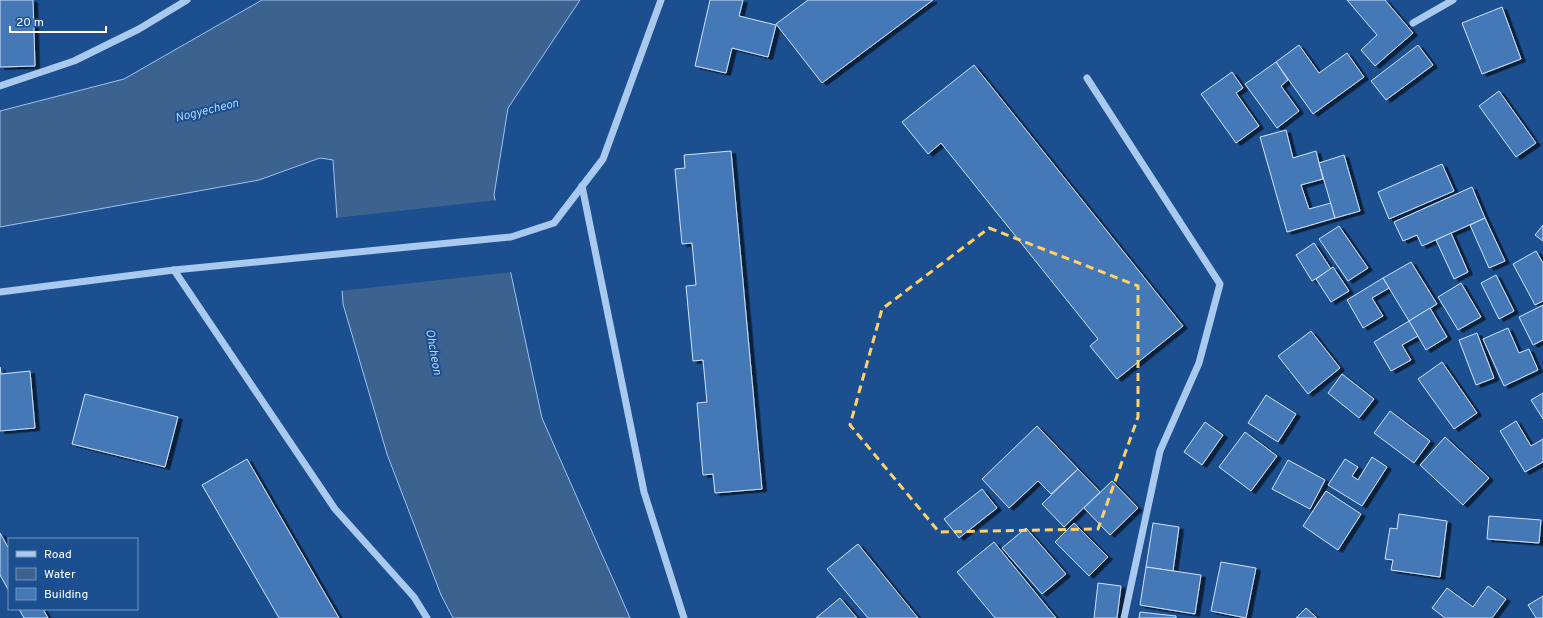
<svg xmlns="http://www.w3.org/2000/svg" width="1543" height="618" viewBox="0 0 1543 618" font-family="Overpass,sans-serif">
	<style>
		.water { fill: #3c6290; stroke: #9cc4f0 }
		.pier { fill: #1b4f8f }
		.building { fill: #4478b7; stroke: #cfe3fa; filter: url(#shadow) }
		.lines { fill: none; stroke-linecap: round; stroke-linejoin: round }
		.minor { stroke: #a9c9ee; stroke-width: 7 }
		.marked { fill: none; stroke: #ffd166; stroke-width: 3; stroke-dasharray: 8 5; stroke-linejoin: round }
		.labels { text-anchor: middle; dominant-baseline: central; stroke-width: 4; stroke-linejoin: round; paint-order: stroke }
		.water-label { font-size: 12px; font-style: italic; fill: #b5d3f5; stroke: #1b4f8f }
	</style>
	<defs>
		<filter id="shadow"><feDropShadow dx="4.5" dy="2.5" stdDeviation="0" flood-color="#0009"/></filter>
	</defs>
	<rect width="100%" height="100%" fill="#1b4f8f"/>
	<polygon class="water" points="262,0 580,0 508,108 494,195 542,418 630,618 453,618 441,595 387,454 343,304 333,160 320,158 259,180 0,227 0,111 124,79"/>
	<polygon class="pier" points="498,200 513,272 340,291 335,218"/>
	<g class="building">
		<polygon points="0,0 33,0 35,66 0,67"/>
		<polygon points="710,0 743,0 739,16 776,25 768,57 732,48 726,73 695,66"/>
		<polygon points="808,0 933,0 822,83 776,24"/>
		<polygon points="1347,0 1385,0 1413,33 1375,66 1361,50 1377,35"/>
		<polygon points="1502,7 1521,59 1482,74 1462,23"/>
		<polygon points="1299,45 1319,73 1347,53 1364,77 1313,114 1276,62"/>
		<polygon points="1418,45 1433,65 1386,100 1371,81"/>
		<polygon points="1276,62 1288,80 1281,86 1299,111 1277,128 1245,84"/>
		<polygon points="974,65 1183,326 1117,379 1090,346 1098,339 941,143 928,154 902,122"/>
		<polygon points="1232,72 1243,88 1236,93 1259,126 1236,143 1201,94"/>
		<polygon points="1499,91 1536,143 1516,157 1479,106"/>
		<polygon points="1286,130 1293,158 1316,151 1323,179 1301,185 1309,209 1331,203 1335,218 1287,232 1260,137"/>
		<polygon points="731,151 762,489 715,493 713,474 703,475 697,403 707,402 703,360 693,361 686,286 696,285 692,243 682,244 675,169 685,168 684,155"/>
		<polygon points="1344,155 1360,211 1335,218 1319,163"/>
		<polygon points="1442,164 1454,191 1389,219 1378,192"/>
		<polygon points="1472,187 1485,218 1422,246 1417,235 1403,241 1394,222"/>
		<polygon points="1485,218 1505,261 1489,268 1470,225"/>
		<polygon points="1543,225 1543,241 1535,235"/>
		<polygon points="1339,226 1368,268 1348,281 1319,239"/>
		<polygon points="1451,233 1468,272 1454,279 1436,240"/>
		<polygon points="1314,243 1331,269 1312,281 1296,255"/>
		<polygon points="1536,251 1543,263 1543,301 1535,305 1513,264"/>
		<polygon points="1411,262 1437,304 1409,321 1383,278"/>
		<polygon points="1333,267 1349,291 1331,302 1316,279"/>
		<polygon points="1496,275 1514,311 1499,319 1481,283"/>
		<polygon points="1383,278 1389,288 1372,298 1383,316 1363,328 1347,300"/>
		<polygon points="1461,283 1481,317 1458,330 1438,297"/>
		<polygon points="1543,305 1543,340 1533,345 1519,317"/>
		<polygon points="1430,308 1447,337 1426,350 1409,321"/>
		<polygon points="1409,321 1418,336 1402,345 1411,360 1391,371 1374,342"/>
		<polygon points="1508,328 1519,353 1529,349 1538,370 1504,386 1483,339"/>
		<polygon points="1311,331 1340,368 1308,394 1278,356"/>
		<polygon points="1477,333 1494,378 1476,385 1459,340"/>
		<polygon points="1442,362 1477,413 1454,429 1418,379"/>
		<polygon points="0,367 1,374 30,371 35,428 0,431"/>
		<polygon points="1342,374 1374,399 1359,418 1328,393"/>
		<polygon points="1543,393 1543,419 1531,400"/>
		<polygon points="85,394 178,417 165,467 72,444"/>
		<polygon points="1266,395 1296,414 1278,442 1248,423"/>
		<polygon points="1390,411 1430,441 1414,463 1374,433"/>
		<polygon points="1516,421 1531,446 1543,439 1543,462 1525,472 1500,431"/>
		<polygon points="1205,422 1223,435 1202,465 1184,452"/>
		<polygon points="1037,426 1078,469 1051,494 1038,481 1009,508 982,479"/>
		<polygon points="1245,432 1277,456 1251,491 1219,467"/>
		<polygon points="1445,437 1489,478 1463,505 1420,465"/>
		<polygon points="1372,457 1387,467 1362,506 1328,485 1345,459 1358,467 1352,476 1358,480"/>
		<polygon points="247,459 339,618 279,618 202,485"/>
		<polygon points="1288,460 1325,480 1310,509 1272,489"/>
		<polygon points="1078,469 1100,492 1064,527 1042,504"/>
		<polygon points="1112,481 1138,508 1110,535 1084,508"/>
		<polygon points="982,489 997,508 959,538 944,519"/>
		<polygon points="1326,491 1361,514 1338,550 1303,526"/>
		<polygon points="1399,514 1447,521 1440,577 1391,570 1393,560 1385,559 1390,528 1397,529"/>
		<polygon points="1489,516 1541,520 1539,543 1487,539"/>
		<polygon points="1074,523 1108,557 1089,576 1055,542"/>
		<polygon points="1153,523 1179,527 1173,571 1146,567"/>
		<polygon points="1026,528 1066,574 1042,594 1002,548"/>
		<polygon points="0,533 9,549 9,591 0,575"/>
		<polygon points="994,542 1056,618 995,618 957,572"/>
		<polygon points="858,544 918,618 868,618 827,569"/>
		<polygon points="1221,562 1256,568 1246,618 1211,611"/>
		<polygon points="1146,567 1201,575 1195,614 1140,605"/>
		<polygon points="1098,583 1121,586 1117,618 1094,618"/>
		<polygon points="1488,586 1506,599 1492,618 1445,618 1432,608 1447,588 1473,607"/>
		<polygon points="1543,596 1543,618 1536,618 1528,605"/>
		<polygon points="840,598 857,618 816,618"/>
		<polygon points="1306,608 1317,618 1296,618"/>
		<polygon points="19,609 43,609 48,618 24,618"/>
		<polygon points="1140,612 1176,616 1176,618 1139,618"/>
	</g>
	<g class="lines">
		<g class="minor">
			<polyline points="1413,23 1453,0"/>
			<polyline points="1087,78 1220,284 1199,363 1160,451 1124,618"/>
			<polyline points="0,86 74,61 139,29 187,0"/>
			<polyline points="582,186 644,492 684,618"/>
			<polyline points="174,270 335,509 414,597 427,618"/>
			<polyline points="0,292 174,270 511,237 554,223 603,159 661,0"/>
		</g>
	</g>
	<path class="marked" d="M989,228L1138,286V417L1098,529L939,532L850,425L882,309Z"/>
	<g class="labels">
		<g class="water-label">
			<text transform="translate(207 111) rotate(-14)">Nogyecheon</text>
			<text transform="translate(433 352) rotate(80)">Ohcheon</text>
		</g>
	</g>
	<rect x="8" y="538" width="130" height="72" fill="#1b4f8f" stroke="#7695bc"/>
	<rect x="16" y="551" width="20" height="6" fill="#a9c9ee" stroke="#7695bc"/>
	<text x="44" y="558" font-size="12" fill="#ffffff">Road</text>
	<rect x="16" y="568" width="20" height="12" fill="#3c6290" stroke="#7695bc"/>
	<text x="44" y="578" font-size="12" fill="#ffffff">Water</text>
	<rect x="16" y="588" width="20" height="12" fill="#4478b7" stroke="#7695bc"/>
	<text x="44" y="598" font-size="12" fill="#ffffff">Building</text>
	<path d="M10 26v6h96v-6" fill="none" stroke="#ffffff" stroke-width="2"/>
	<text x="16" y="26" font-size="12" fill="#ffffff" stroke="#1b4f8f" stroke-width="3" paint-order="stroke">20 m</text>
</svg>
